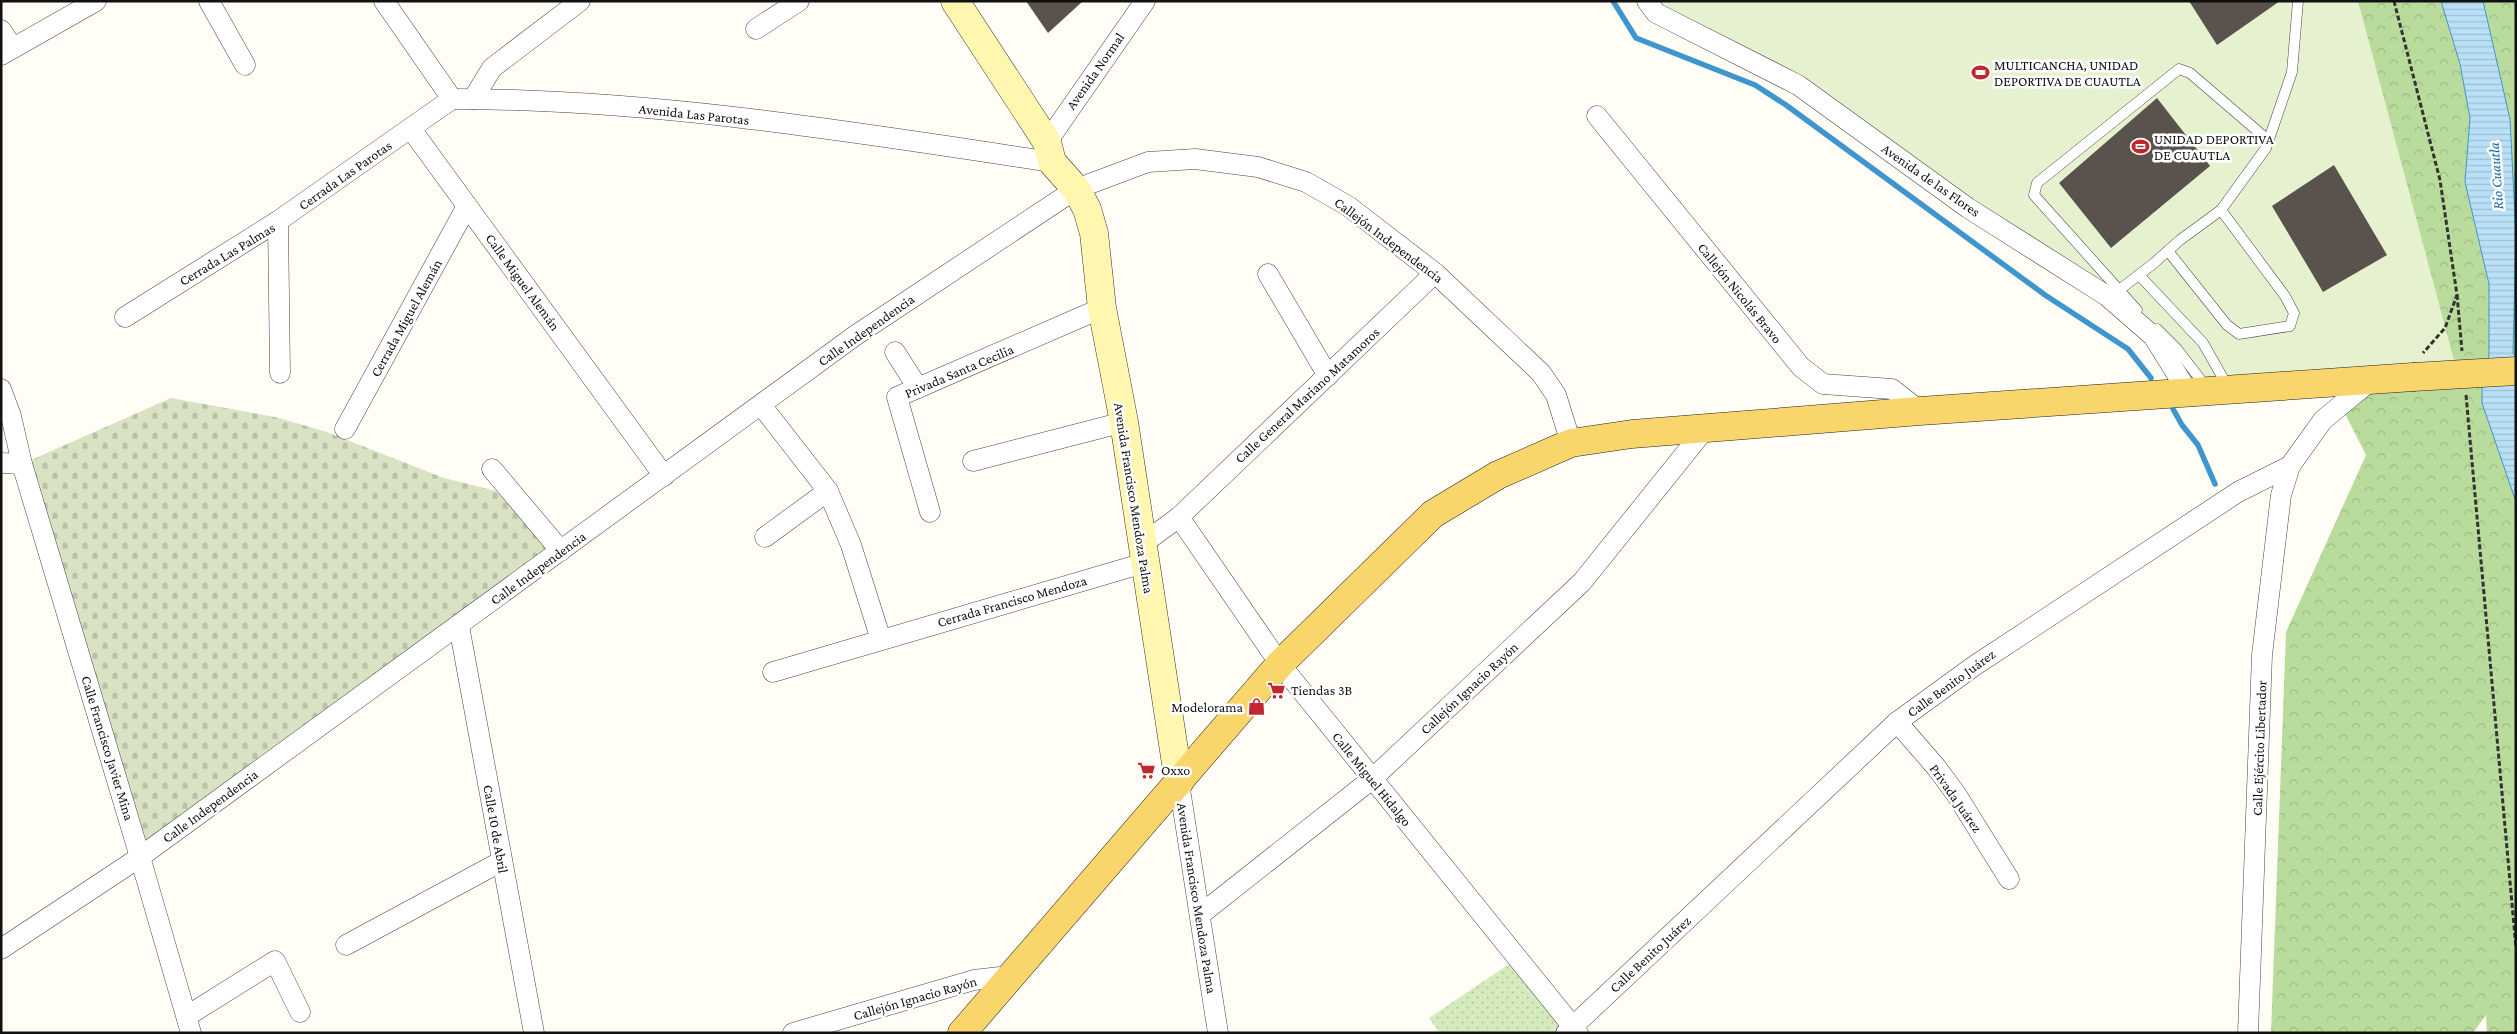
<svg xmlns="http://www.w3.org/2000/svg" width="2517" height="1034" viewBox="0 0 2517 1034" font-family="'Crimson Pro',serif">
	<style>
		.forest { fill: url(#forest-crowns) }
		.cemetery { fill: url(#cemetery-stones) }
		.park { fill: url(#park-dots) }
		.pitch { fill: #e6f2cf }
		.water { fill: url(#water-rules); stroke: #3f96cf }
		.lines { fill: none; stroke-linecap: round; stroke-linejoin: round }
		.stream { stroke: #3f96cf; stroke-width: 5.5 }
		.building { fill: #5a524d }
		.lane-casing { stroke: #444; stroke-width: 11 }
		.street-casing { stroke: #444; stroke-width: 21 }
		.secondary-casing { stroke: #333; stroke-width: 29 }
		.primary-casing { stroke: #222; stroke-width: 29 }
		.path { stroke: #333; stroke-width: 3; stroke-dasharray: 5 2.5; stroke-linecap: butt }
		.lane { stroke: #fff; stroke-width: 10 }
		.street { stroke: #fff; stroke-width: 20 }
		.secondary { stroke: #fff6b0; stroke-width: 28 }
		.primary { stroke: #f9d66b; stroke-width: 28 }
		.primary-bridge-casing { stroke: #222; stroke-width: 29; stroke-linecap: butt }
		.primary-bridge { stroke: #f9d66b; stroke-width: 28 }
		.labels { text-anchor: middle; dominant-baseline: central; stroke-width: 5; stroke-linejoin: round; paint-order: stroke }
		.poi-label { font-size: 14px; fill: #111; stroke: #fff; text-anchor: start }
		.street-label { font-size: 14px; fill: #111; stroke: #fff }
		.water-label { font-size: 15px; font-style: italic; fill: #1768a6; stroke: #fff }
	</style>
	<defs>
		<pattern id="forest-crowns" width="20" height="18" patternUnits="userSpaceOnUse" patternTransform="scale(1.25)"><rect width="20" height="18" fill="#b9dc9c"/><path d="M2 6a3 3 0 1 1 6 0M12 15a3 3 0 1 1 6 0" fill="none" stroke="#9ebc85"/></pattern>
		<pattern id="cemetery-stones" width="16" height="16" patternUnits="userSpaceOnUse" patternTransform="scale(1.25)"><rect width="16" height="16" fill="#d9e3c4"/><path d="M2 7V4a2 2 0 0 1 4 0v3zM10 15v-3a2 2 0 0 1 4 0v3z" fill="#b9c2a7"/></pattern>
		<pattern id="park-dots" width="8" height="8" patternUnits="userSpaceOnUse" patternTransform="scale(1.25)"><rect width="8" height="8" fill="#d5ebbd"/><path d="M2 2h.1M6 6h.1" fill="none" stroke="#b6c8a1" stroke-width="1.8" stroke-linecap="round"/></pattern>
		<pattern id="water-rules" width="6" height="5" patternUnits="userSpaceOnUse" patternTransform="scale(1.25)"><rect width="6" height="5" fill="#b9e0f7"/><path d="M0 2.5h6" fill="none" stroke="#9ebfd3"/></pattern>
	</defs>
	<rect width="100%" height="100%" fill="#fffdf5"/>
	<polygon class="forest" points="2295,1 2516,1 2516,1033 2487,1033 2486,1015 2473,1033 2271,1033 2286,632 2366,455 2294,313"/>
	<polygon class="cemetery" points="171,398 275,417 324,431 444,478 496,491 561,551 140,857 22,464"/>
	<polygon class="park" points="1518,958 1566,1033 1440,1033 1429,1018"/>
	<polygon class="pitch" points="1647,1 2358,1 2458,375 2188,392 2153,336 1798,85"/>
	<polygon class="water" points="2441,1 2483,1 2510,119 2516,236 2513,353 2516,357 2516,502 2482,403 2482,387 2489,355 2489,284 2465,182 2470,118 2460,64"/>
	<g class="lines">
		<g class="stream">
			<polyline points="1613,1 1636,38 1755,85 1786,105 2045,295 2128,349 2151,378"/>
			<polyline points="2173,409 2182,425 2198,445 2215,484"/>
		</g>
	</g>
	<g class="building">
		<polygon points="1026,1 1083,1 1048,33"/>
		<polygon points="2189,1 2280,1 2217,45"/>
		<polygon points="2157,98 2210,166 2111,248 2059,183"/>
		<polygon points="2334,165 2387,255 2323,292 2272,206"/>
	</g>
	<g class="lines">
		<defs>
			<g id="lane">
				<polyline points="2168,251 2227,325 2239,334 2290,326 2294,313 2285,296 2221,210"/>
				<polyline points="2139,275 2203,343 2228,387"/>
				<polyline points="2119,290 2153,264 2180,240 2221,210 2266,148 2292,72 2298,1"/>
				<polyline points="2137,310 2034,195 2037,183 2179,69 2190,73 2268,140"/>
				<polyline points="2157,329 2177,349 2207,388"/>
			</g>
			<g id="street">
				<polyline points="209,1 245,65"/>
				<polyline points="384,1 452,99"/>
				<polyline points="1647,1 1656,13 1798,85 1968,208 2107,296 2153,336 2188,392"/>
				<polyline points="756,29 799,1"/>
				<polyline points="1,30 13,48"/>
				<polyline points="1,55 96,1"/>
				<path d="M452,99C653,99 854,132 1052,162"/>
				<polyline points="473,99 492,68 580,1"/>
				<polyline points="1597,116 1801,367 1823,384 1892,389 1920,411"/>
				<polyline points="411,129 664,476"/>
				<polyline points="1047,142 1145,1"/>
				<polyline points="278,221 280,373"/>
				<polyline points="1268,274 1328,376"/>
				<polyline points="125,317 278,221 452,99"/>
				<polyline points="895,352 918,388"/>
				<polyline points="1,389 11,416 22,464 140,857 191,1033"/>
				<polyline points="761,405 828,491 851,545 881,640"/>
				<polyline points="345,429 467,206"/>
				<polyline points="973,461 1124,422"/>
				<polyline points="1,463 22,464"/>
				<polyline points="492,469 561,551"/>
				<polyline points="930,512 897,397 1102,308"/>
				<polyline points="1179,517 1280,664 1578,1033"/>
				<polyline points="765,537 828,491"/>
				<polyline points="1141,545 1179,517 1435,273"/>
				<polyline points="459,626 534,1033"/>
				<polyline points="773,672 1144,563"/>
				<polyline points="1897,722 1936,767 1956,794 2009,879"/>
				<polyline points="1179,783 1218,1033"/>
				<polyline points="1201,914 1372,779 1582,582 1705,429"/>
				<polyline points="346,945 502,861"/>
				<polyline points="1,949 140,857 856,335 1076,189 1148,162 1195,159 1258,167 1306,182 1348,206 1435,273 1541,373 1556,395 1571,443"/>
				<polyline points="187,1016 275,961 300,1012"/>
				<polyline points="793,1033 974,980 1009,976"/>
				<polyline points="1566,1033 1897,722 1974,666 2238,492 2290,466 2323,420 2370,381"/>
				<polyline points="2248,1033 2262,655 2281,495 2290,466"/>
			</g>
			<polyline id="secondary" points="955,1 1047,142 1052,162 1076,189 1087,209 1094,233 1102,308 1124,422 1179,783"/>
			<polyline id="primary" points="962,1033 1280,664 1433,514 1498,475 1571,443 1632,434 1920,411 2413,377"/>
		</defs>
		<use href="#lane" class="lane-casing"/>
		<use href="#street" class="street-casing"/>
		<use href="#secondary" class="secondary-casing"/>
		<use href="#primary" class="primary-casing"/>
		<g class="path">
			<polyline points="2394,1 2440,180 2457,295 2445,328 2423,353"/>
			<polyline points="2457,295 2462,351"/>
			<polyline points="2466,395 2516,948"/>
		</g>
		<use href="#lane" class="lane"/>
		<use href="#street" class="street"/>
		<use href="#secondary" class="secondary"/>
		<use href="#primary" class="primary"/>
		<defs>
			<polyline id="primary-bridge" points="2413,377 2516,371"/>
		</defs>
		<use href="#primary-bridge" class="primary-bridge-casing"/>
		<use href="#primary-bridge" class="primary-bridge"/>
	</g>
	<defs>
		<symbol id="stadium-bare" viewBox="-9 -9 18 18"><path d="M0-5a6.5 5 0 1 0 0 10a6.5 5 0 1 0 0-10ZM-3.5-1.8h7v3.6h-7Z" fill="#c4262e" stroke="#fff" stroke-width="2.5" paint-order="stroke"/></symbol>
		<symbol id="supermarket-bare" viewBox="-9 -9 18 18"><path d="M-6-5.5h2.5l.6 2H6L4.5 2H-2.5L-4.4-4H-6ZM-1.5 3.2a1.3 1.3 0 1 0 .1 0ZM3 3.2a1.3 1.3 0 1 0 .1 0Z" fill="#c4262e" stroke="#fff" stroke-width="2.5" paint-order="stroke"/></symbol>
		<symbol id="shop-bare" viewBox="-9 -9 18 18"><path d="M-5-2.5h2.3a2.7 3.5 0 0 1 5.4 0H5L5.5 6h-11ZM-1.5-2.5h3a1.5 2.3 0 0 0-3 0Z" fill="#c4262e" stroke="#fff" stroke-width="2.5" paint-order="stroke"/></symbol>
	</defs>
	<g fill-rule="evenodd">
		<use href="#stadium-bare" x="1968" y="60" width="25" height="25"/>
		<use href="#stadium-bare" x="2128" y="134" width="25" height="25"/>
		<use href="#supermarket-bare" x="1264" y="678" width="25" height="25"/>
		<use href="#shop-bare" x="1244" y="694" width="25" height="25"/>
		<use href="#supermarket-bare" x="1134" y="758" width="25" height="25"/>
	</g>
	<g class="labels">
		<g class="poi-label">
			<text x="1994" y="65">MULTICANCHA, UNIDAD<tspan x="1994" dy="16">DEPORTIVA DE CUAUTLA</tspan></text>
			<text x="2154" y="139">UNIDAD DEPORTIVA<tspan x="2154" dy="16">DE CUAUTLA</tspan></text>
			<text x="1291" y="690">Tiendas 3B</text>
			<text x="1243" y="707" text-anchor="end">Modelorama</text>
			<text x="1161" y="770">Oxxo</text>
		</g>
		<g class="street-label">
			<text transform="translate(1095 71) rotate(-55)">Avenida Normal</text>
			<text transform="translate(694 114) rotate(6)">Avenida Las Parotas</text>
			<text transform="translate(345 175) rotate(-35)">Cerrada Las Parotas</text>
			<text transform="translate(1931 180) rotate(35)">Avenida de las Flores</text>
			<text transform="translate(1389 240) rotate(37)">Callejón Independencia</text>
			<text transform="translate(227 254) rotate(-31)">Cerrada Las Palmas</text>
			<text transform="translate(523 282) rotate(54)">Calle Miguel Alemán</text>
			<text transform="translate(1740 293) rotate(51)">Callejón Nicolás Bravo</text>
			<text transform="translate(406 318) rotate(-61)">Cerrada Miguel Alemán</text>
			<text transform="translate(866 330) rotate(-35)">Calle Independencia</text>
			<text transform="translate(959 371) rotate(-23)">Privada Santa Cecilia</text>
			<text transform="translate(1307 395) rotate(-43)">Calle General Mariano Matamoros</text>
			<text transform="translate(1134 498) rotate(81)">Avenida Francisco Mendoza Palma</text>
			<text transform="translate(538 568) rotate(-36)">Calle Independencia</text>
			<text transform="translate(1012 601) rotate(-16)">Cerrada Francisco Mendoza</text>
			<text transform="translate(1951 683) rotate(-36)">Calle Benito Juárez</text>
			<text transform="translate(1469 688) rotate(-43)">Callejón Ignacio Rayón</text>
			<text transform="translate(108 748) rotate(73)">Calle Francisco Javier Mina</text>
			<text transform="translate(2259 748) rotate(-88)">Calle Ejército Libertador</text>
			<text transform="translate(1372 779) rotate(51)">Calle Miguel Hidalgo</text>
			<text transform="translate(1956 798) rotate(55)">Privada Juárez</text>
			<text transform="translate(210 806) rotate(-36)">Calle Independencia</text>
			<text transform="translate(496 829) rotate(80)">Calle 10 de Abril</text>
			<text transform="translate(1197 898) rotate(81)">Avenida Francisco Mendoza Palma</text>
			<text transform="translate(1650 954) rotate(-43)">Calle Benito Juárez</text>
			<text transform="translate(915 998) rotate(-16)">Callejón Ignacio Rayón</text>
		</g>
		<g class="water-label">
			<text transform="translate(2496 176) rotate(-94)">Rio Cuautla</text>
		</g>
	</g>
	<rect width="2517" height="1034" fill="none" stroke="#111111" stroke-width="5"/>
</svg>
